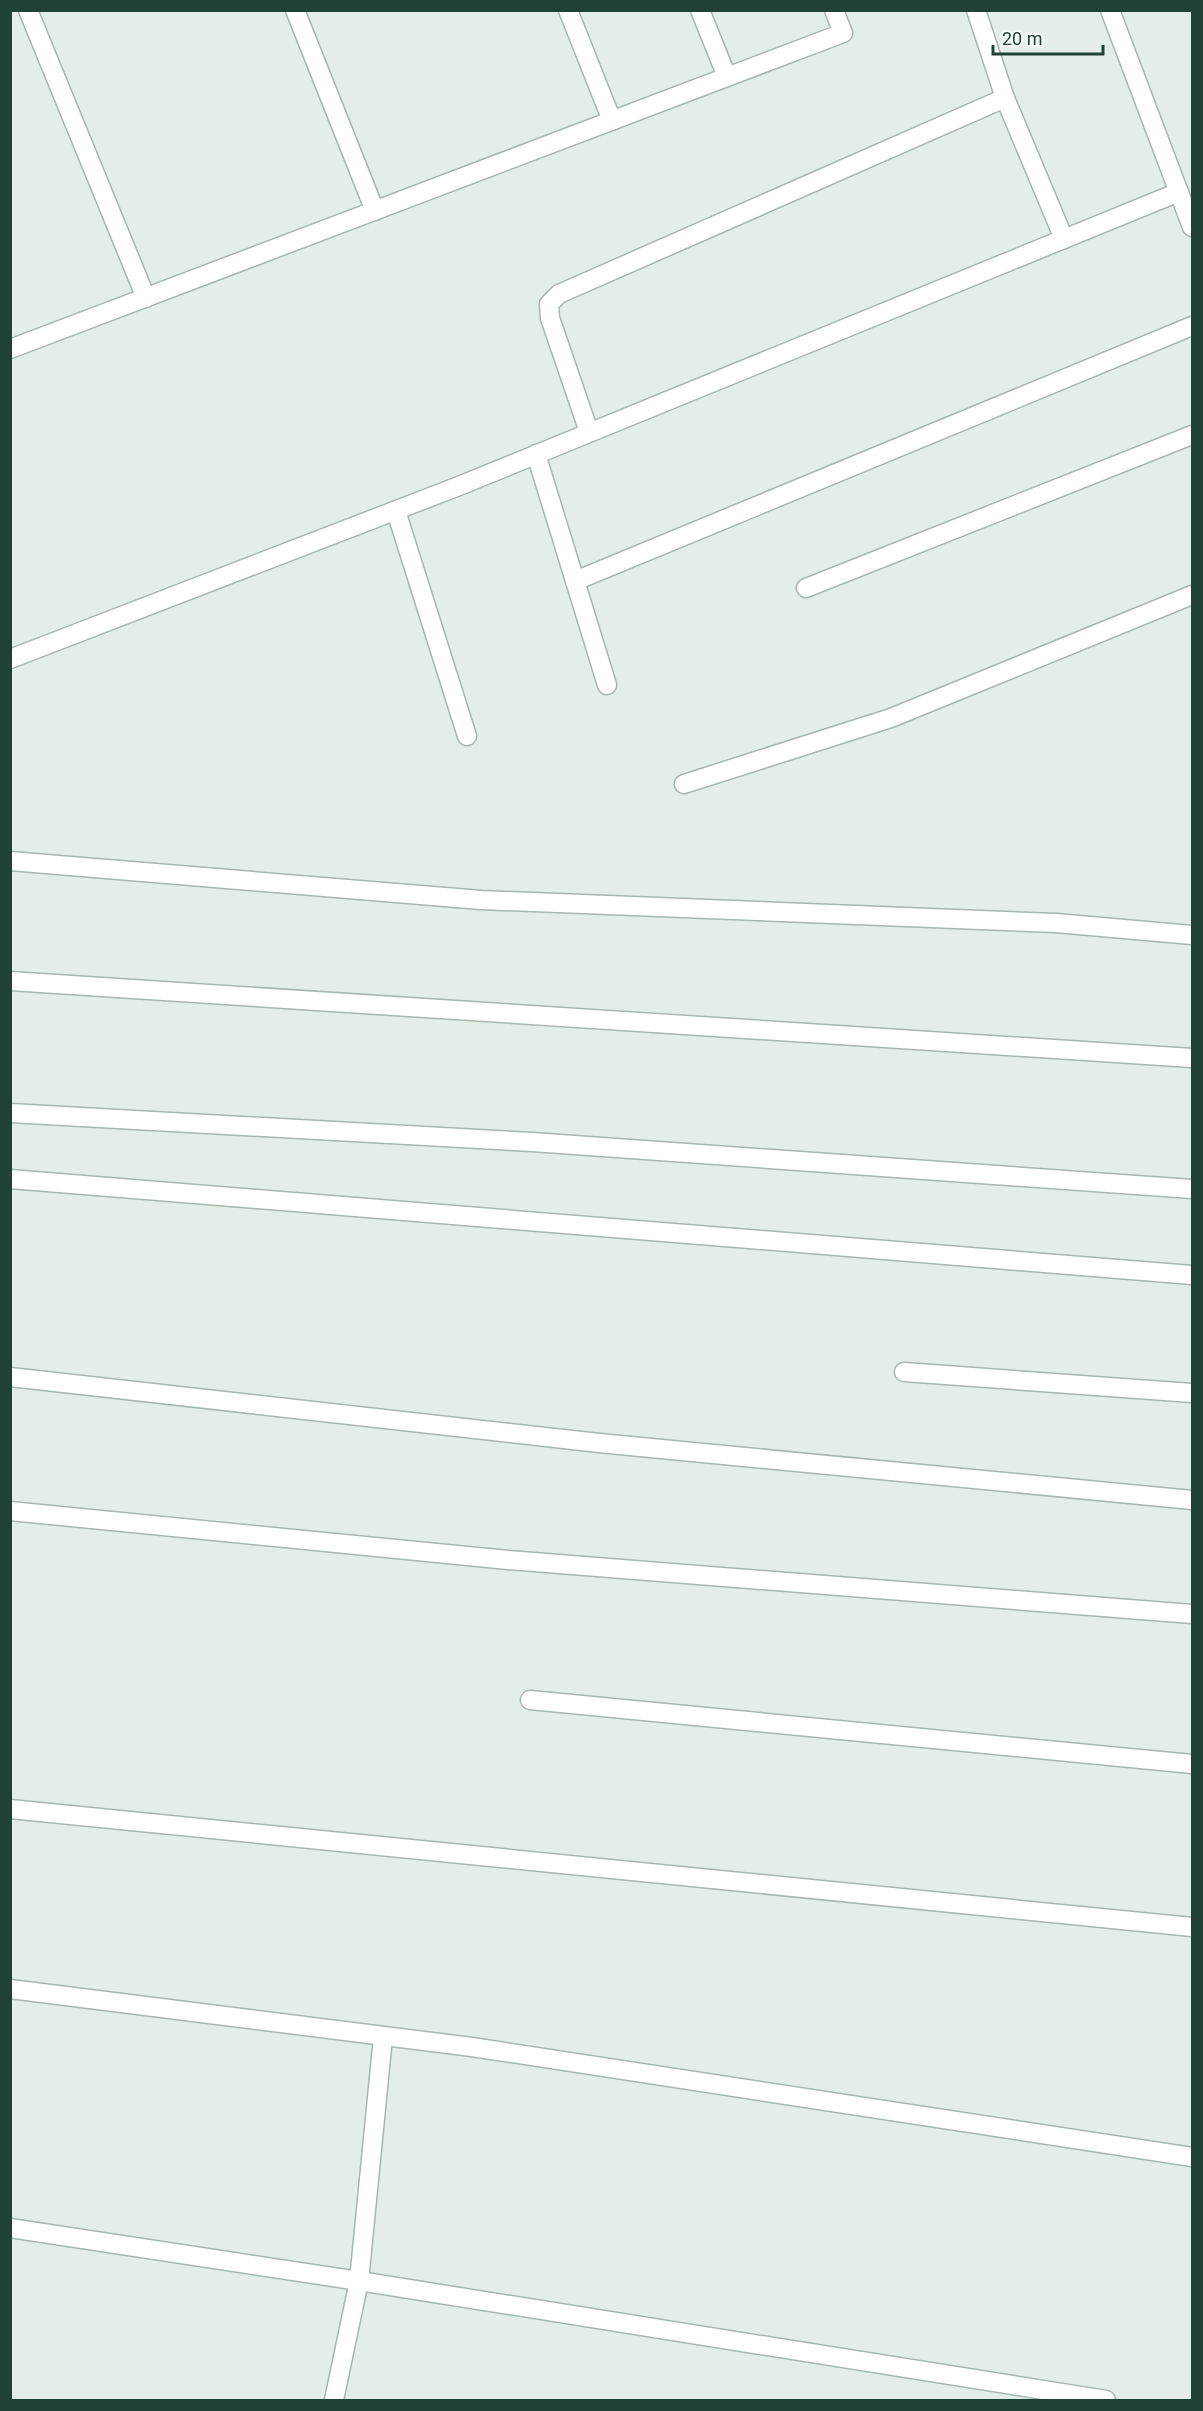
<svg xmlns="http://www.w3.org/2000/svg" width="1203" height="2411" viewBox="0 0 1203 2411" font-family="Roboto,sans-serif">
	<style>
		.lines { fill: none; stroke-linecap: round; stroke-linejoin: round }
		.minor-casing { stroke: #a5b7ae; stroke-width: 21 }
		.minor { stroke: #fff; stroke-width: 18 }
	</style>
	<rect width="100%" height="100%" fill="#e3eee8"/>
	<g class="lines">
		<defs>
			<g id="minor">
				<polyline points="28,10 146,298"/>
				<polyline points="295,10 375,211"/>
				<polyline points="568,10 612,121"/>
				<polyline points="700,10 727,77"/>
				<polyline points="976,10 1005,98 1064,239"/>
				<polyline points="1110,10 1192,227"/>
				<polyline points="10,349 843,33 834,10"/>
				<polyline points="589,432 550,318 549,304 559,294 1005,98"/>
				<polyline points="536,454 607,685"/>
				<polyline points="396,511 467,736"/>
				<polyline points="575,581 1192,326"/>
				<polyline points="806,588 1192,435"/>
				<polyline points="10,659 459,486 1179,192"/>
				<polyline points="684,784 891,718 1192,595"/>
				<polyline points="10,861 481,900 1056,923 1192,935"/>
				<polyline points="10,981 1192,1058"/>
				<polyline points="10,1113 532,1142 1192,1189"/>
				<polyline points="10,1179 1192,1275"/>
				<polyline points="904,1372 1192,1393"/>
				<polyline points="10,1377 599,1443 1192,1500"/>
				<polyline points="10,1511 508,1560 1192,1614"/>
				<polyline points="530,1700 1192,1764"/>
				<polyline points="10,1809 1192,1927"/>
				<polyline points="10,1989 472,2047 1192,2157"/>
				<polyline points="10,2228 359,2281 1106,2400"/>
				<polyline points="334,2400 359,2281 383,2037"/>
			</g>
		</defs>
		<use href="#minor" class="minor-casing"/>
		<use href="#minor" class="minor"/>
	</g>
	<rect width="1203" height="2411" fill="none" stroke="#204234" stroke-width="24"/>
	<path d="M993 45v9h110v-9" fill="none" stroke="#204234" stroke-width="3"/>
	<text x="1002" y="45" font-size="18" fill="#204234" stroke="#f4faf6" stroke-width="4.5" paint-order="stroke">20 m</text>
</svg>
